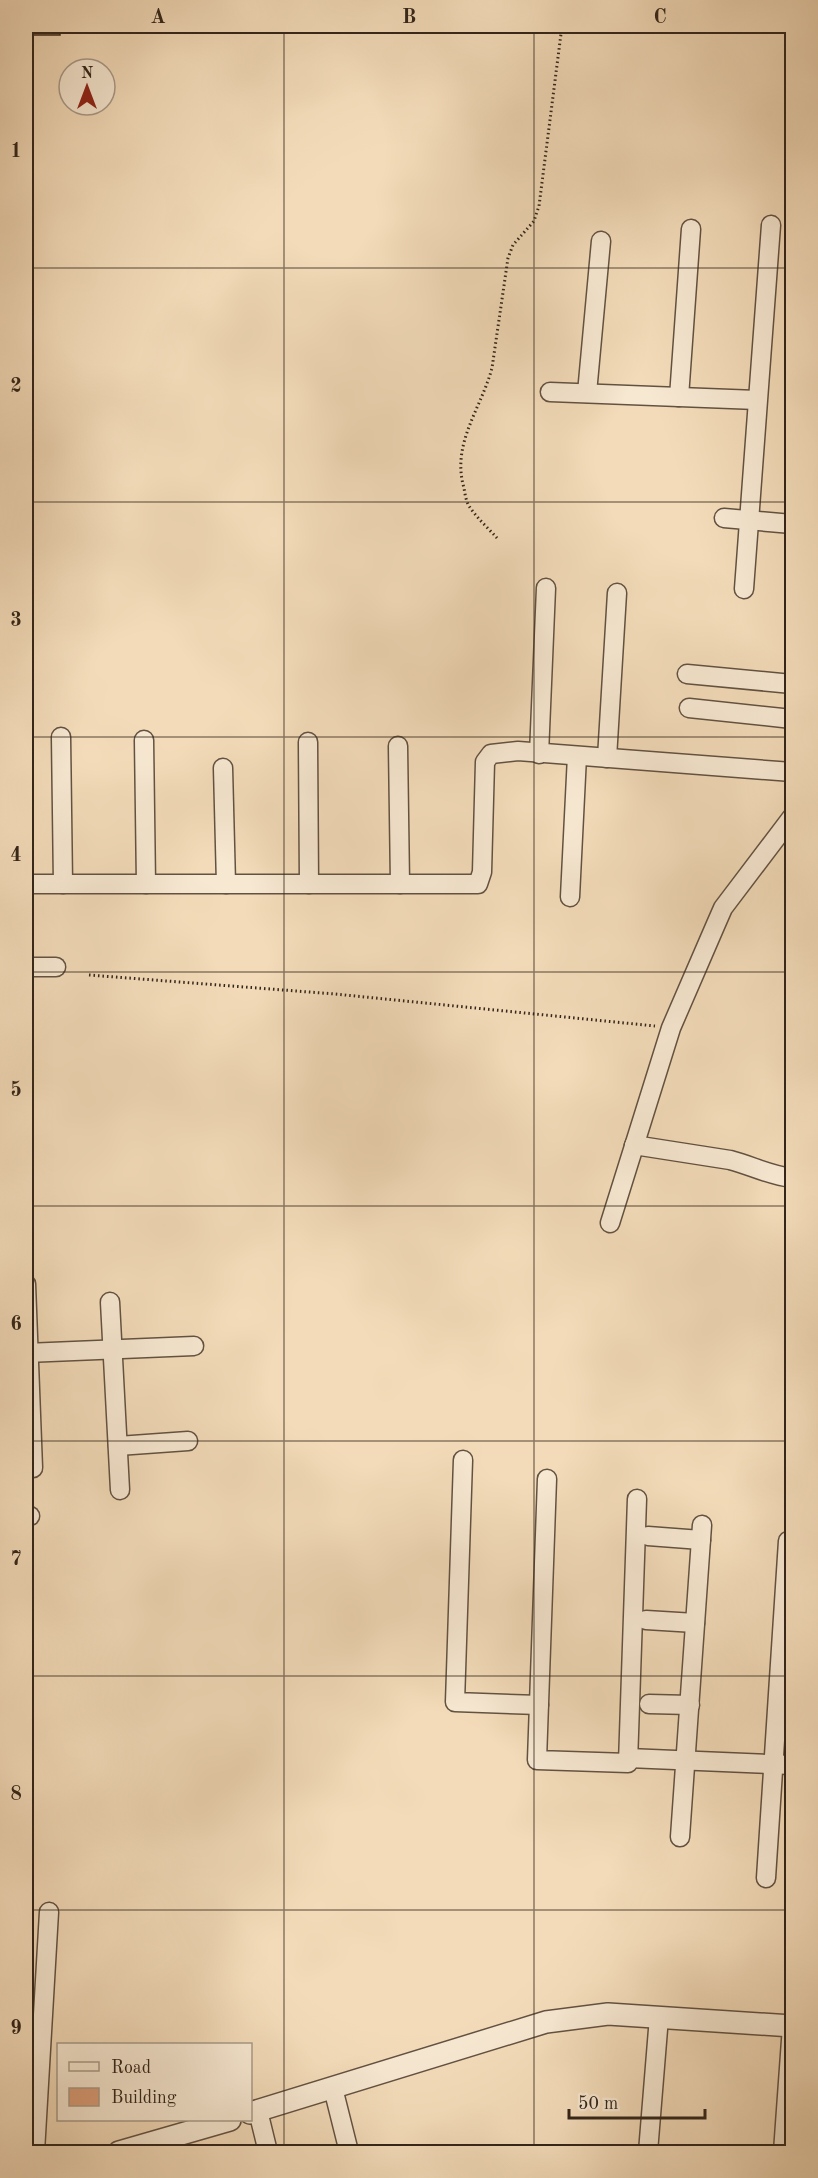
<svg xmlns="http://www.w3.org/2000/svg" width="818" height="2178" viewBox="0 0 818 2178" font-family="'Old Standard TT',serif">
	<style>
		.building { fill: #dc9e79; stroke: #32251a; stroke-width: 1.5 }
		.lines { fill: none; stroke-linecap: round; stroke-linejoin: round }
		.minor-casing { stroke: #625242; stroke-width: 21 }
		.tertiary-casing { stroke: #625242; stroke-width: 24 }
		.path { stroke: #32251a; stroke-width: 3; stroke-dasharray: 1.5 3; stroke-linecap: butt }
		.minor { stroke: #f7e8d2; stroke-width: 18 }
		.tertiary { stroke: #f7e8d2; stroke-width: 21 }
		.grid { fill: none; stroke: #32251a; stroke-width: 1.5; stroke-opacity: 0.55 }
		.neatline { fill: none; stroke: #32251a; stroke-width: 2 }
		.grid-label { font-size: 20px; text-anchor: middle; font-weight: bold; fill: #32251a }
	</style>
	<rect width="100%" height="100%" fill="#f3dbb9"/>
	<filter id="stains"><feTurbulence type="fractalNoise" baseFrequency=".00333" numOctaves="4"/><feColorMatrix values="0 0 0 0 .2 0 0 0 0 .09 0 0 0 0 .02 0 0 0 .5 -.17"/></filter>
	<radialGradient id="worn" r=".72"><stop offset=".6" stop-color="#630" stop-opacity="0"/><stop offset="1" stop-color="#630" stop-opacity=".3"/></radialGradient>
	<polygon class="building" points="26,26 59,26 60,35 26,35"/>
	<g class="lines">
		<defs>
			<g id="minor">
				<polyline points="550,392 757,400"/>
				<polyline points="587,393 601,241"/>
				<polyline points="679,397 691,229"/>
				<polyline points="724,518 792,524"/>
				<polyline points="744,589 771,225"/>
				<polyline points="687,674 792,684"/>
				<polyline points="689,708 792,719"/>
				<polyline points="61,737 63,884"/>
				<polyline points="144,740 146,884"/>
				<polyline points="308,742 309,884"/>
				<polyline points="398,746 400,884"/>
				<polyline points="539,754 546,588"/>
				<polyline points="607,758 617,593"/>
				<polyline points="223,768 226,884"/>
				<polyline points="26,884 478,884 482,872 485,762 491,754 518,751 792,772"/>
				<polyline points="570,897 577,756"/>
				<polyline points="26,967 56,967"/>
				<path d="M634,1145L730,1160C753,1166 768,1175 792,1178"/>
				<polyline points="610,1223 671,1028 716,924 723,908 792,817"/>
				<polyline points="26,1284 33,1468"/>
				<polyline points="110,1302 120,1490"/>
				<polyline points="26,1353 194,1346"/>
				<polyline points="118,1446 188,1441"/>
				<polyline points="463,1460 455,1702 539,1705"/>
				<polyline points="547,1479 537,1760 628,1763 637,1499"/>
				<polyline points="26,1516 30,1516"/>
				<polyline points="648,1536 701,1540"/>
				<polyline points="646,1620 695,1623"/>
				<polyline points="649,1704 690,1705"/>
				<polyline points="628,1758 792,1765"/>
				<polyline points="680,1837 702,1525"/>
				<polyline points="766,1878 788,1541"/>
				<polyline points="333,2088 349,2152"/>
				<polyline points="258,2111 268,2152"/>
				<polyline points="35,2152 49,1912"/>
				<polyline points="648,2152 659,2017"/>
				<polyline points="783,2152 792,2026"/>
			</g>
			<g id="tertiary">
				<polyline points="250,2113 546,2022 608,2014 792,2026"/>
				<polyline points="119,2152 230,2120"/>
			</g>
		</defs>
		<use href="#minor" class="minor-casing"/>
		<use href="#tertiary" class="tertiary-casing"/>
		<g class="path">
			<path d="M497,538C488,528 476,517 469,506C466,501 465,494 464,488C451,444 481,409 492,368L508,258L513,245L534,221L539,206L562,26"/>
			<polyline points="89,975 335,994 655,1026"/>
		</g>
		<use href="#minor" class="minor"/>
		<use href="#tertiary" class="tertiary"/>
	</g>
	<path class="grid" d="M284,26V2152M534,26V2152M26,268H792M26,502H792M26,737H792M26,972H792M26,1206H792M26,1441H792M26,1676H792M26,1910H792"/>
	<rect width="818" height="2178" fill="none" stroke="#f3dbb9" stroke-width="66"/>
	<rect x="57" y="2043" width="195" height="78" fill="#f7e8d2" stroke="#a89a88" stroke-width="1.5"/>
	<rect x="69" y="2062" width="30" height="9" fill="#f7e8d2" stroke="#a89a88" stroke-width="1.5"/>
	<text x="111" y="2073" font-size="18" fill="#32251a">Road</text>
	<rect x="69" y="2088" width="30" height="18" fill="#dc9e79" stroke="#a89a88" stroke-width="1.5"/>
	<text x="111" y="2103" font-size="18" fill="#32251a">Building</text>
	<g transform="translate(87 87)"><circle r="28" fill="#f7e8d2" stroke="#a89a88" stroke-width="1.5"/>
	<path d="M0-4.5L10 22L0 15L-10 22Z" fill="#8f2418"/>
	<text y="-9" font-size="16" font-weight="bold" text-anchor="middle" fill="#32251a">N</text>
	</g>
	<path d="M569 2109v9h136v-9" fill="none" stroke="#32251a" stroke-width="3"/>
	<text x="578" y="2109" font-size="18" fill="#32251a" stroke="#f7e8d2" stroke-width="4.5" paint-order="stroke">50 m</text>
	<rect x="33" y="33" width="752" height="2112" class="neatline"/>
	<g class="grid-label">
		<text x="158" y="23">A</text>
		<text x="409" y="23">B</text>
		<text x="660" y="23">C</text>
		<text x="16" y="157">1</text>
		<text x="16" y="392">2</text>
		<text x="16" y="626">3</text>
		<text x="16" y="861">4</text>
		<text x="16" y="1096">5</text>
		<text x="16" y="1330">6</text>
		<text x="16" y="1565">7</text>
		<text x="16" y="1800">8</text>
		<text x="16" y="2034">9</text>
	</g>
	<rect width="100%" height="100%" filter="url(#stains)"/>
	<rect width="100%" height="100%" fill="url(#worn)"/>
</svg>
